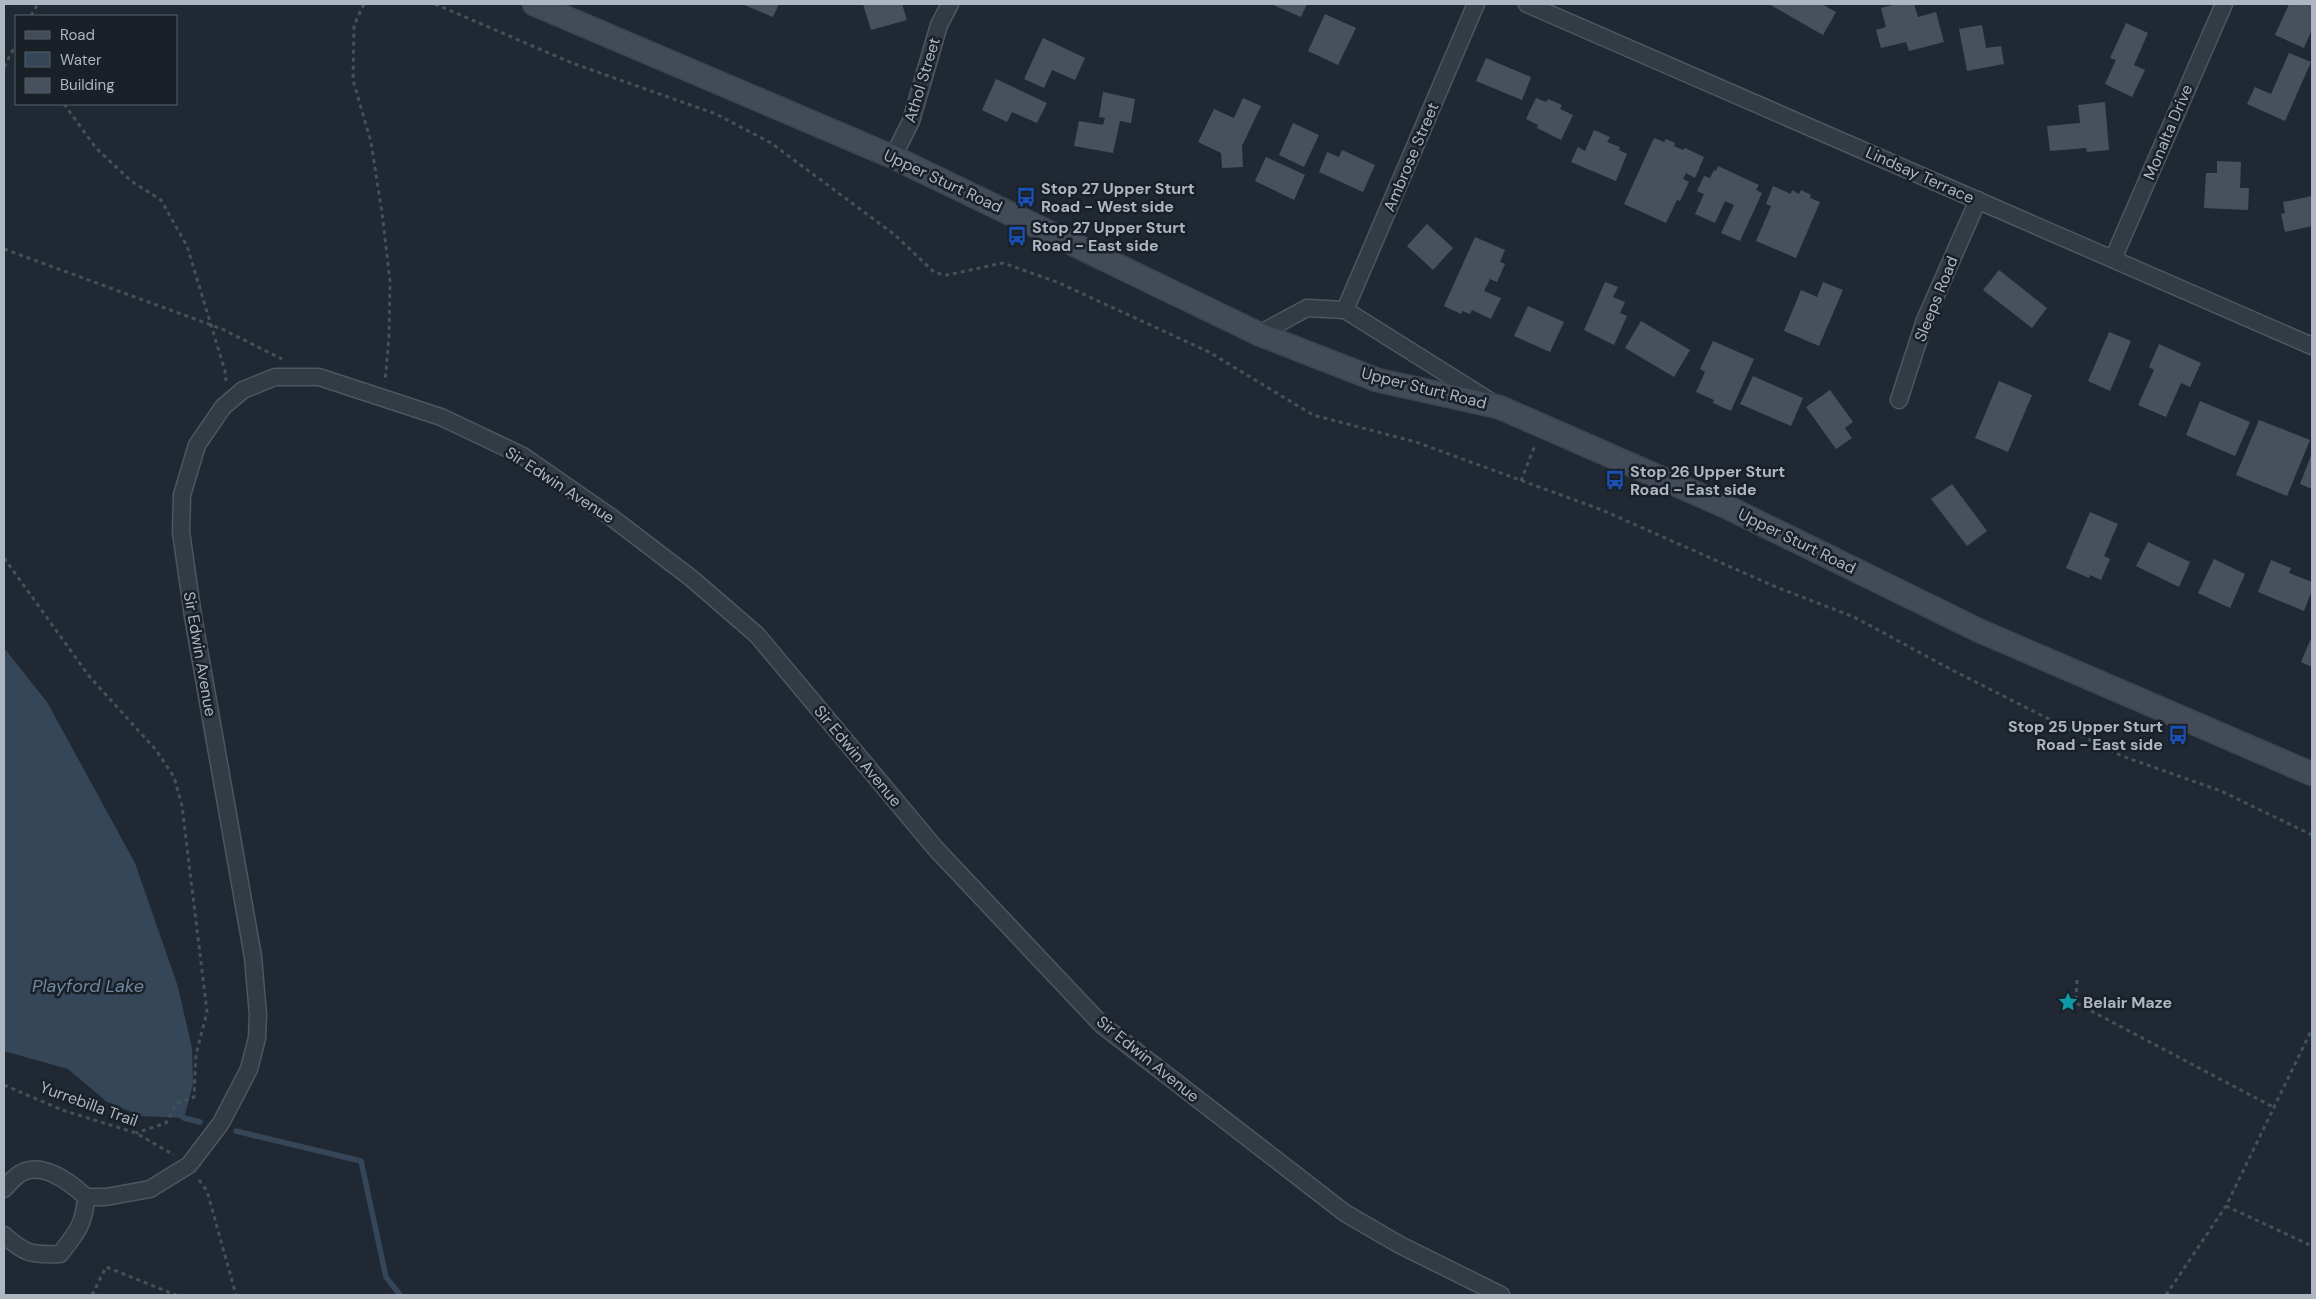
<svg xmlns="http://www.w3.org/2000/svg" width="2316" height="1299" viewBox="0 0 2316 1299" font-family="'DM Sans',sans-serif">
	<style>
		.water { fill: #354659 }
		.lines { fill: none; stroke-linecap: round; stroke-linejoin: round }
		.stream { stroke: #354659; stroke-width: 5.5 }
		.building { fill: #47515d }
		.minor-casing { stroke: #4e565f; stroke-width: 19 }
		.secondary-casing { stroke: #3d444e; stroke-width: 25 }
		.path { stroke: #415354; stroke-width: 3; stroke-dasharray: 4 4; stroke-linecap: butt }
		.minor { stroke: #333b44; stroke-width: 16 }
		.secondary { stroke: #424b57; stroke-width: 22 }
		.labels { text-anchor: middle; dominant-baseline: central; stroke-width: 5; stroke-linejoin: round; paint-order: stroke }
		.street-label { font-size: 16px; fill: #adb6c1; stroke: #192028 }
		.poi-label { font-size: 16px; font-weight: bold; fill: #adb6c1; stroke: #192028; text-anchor: start }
		.water-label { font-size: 18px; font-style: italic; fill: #7089a3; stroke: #192028 }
	</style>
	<rect width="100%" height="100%" fill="#202933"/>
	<polygon class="water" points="4,648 47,702 135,863 178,987 192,1048 193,1084 184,1118 141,1116 107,1102 68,1069 4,1051"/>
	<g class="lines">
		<g class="stream">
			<polyline points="179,1114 184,1118 200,1122"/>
			<polyline points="236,1131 361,1161 386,1277 400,1295"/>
		</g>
	</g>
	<g class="building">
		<polygon points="742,4 779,4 773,17"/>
		<polygon points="863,4 902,4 907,20 871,30"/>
		<polygon points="1271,4 1307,4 1301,17"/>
		<polygon points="1769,4 1822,4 1836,12 1823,35"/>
		<polygon points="1897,4 1914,4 1918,17 1936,12 1944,42 1909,51 1906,42 1881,48 1876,30 1886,27 1881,8"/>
		<polygon points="2289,4 2312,4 2312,29 2304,48 2275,35"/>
		<polygon points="1325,14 1356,28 1338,65 1308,51"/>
		<polygon points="2126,23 2148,33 2134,65 2145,70 2132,97 2105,84 2116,60 2110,58"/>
		<polygon points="1982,25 1986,48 2001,46 2004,64 1967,71 1959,29"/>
		<polygon points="1043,38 1085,58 1075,80 1052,70 1044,88 1024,79"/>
		<polygon points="2289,53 2311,62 2285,121 2247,104 2255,87 2271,94"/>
		<polygon points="1486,58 1531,77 1522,100 1476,81"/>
		<polygon points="996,79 1047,103 1037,123 1012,112 1007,122 982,110"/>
		<polygon points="1103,92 1135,99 1131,123 1120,121 1113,153 1074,146 1079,121 1103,125 1105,118 1099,117"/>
		<polygon points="1243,98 1261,106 1242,146 1243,167 1222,168 1221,153 1198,142 1214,109 1234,118"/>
		<polygon points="1536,98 1546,102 1548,99 1562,105 1560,109 1573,115 1561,140 1537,128 1538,125 1526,119"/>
		<polygon points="2105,102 2109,150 2087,152 2086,148 2050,151 2047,126 2080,123 2078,105"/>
		<polygon points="1293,123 1319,135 1304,167 1279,155"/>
		<polygon points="1594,130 1610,137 1607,142 1620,147 1619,150 1627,154 1616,181 1571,162 1578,147 1585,151"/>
		<polygon points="1654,138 1664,142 1666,139 1675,143 1674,146 1683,150 1685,148 1704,157 1695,178 1686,173 1683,179 1689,182 1680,201 1677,200 1666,223 1624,204"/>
		<polygon points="1342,150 1375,165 1363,192 1319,172 1327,152 1339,157"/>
		<polygon points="1266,157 1305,175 1294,200 1255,181"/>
		<polygon points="2217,161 2241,162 2240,188 2249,188 2248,210 2204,208 2206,173 2217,173"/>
		<polygon points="1718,166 1759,185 1756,190 1762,193 1740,241 1721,233 1734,205 1725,201 1715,223 1695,214 1704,194 1697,191 1704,176 1710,178 1714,170 1716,171"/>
		<polygon points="1773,186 1791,194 1792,190 1799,194 1801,190 1811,195 1810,198 1820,202 1796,258 1756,241 1771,206 1766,204"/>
		<polygon points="2312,196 2312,226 2285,232 2281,214 2285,213 2283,202"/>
		<polygon points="1427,224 1453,248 1433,270 1407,246"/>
		<polygon points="1475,237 1505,250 1500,262 1505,264 1497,282 1490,279 1484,291 1501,298 1491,319 1472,310 1470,314 1462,311 1461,314 1444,306"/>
		<polygon points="1999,270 2047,308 2032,328 1983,290"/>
		<polygon points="1605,282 1618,287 1613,297 1625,302 1620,313 1627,316 1614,345 1584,330"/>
		<polygon points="1823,282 1843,290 1819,346 1784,331 1801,290 1817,297"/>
		<polygon points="1528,306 1564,322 1550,352 1514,336"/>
		<polygon points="1641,321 1690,350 1674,377 1625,348"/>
		<polygon points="2109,332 2131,341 2110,391 2088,381"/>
		<polygon points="1713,341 1754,359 1731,411 1713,403 1714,400 1696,392 1705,372 1700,369"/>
		<polygon points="2159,344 2201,363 2190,387 2181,383 2166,417 2138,405 2154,370 2149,367"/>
		<polygon points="1753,376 1803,398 1791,426 1740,404"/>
		<polygon points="1999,381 2032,395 2008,452 1975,438"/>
		<polygon points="1830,390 1853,422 1845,428 1852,438 1836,449 1806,407"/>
		<polygon points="2200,401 2250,422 2235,456 2186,435"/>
		<polygon points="2259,420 2310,440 2287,496 2236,475"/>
		<polygon points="2312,453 2312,489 2300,484"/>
		<polygon points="1952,484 1987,531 1967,546 1931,499"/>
		<polygon points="2090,512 2118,524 2104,556 2110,559 2101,580 2090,575 2089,578 2066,568"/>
		<polygon points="2148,542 2190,562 2179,587 2136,566"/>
		<polygon points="2214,559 2245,574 2230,608 2198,593"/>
		<polygon points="2271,560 2291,568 2289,573 2312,582 2312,590 2304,611 2258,592"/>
		<polygon points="2312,636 2312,667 2301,662"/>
	</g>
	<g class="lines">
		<defs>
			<g id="minor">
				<polyline points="1476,4 1345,310 1490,401"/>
				<polyline points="1527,4 2312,346"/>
				<polyline points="893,157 911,121 939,25 950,4"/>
				<polyline points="2113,259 2224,4"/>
				<polyline points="1259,334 1307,308 1345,310"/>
				<polyline points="1899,400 1925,320 1978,200"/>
				<path d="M4,1189C8,1184 13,1179 18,1175C40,1159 70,1182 86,1197H106L150,1189L189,1165L221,1123L249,1069L257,1038L258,1015L253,957L193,616L181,532L182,495L197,445L223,407L243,390L275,377H319L441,417L523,456L611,517L691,578L757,635L936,849L1102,1025L1345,1213L1400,1245L1501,1295"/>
				<path d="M4,1235C25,1254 32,1255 60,1254C76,1234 85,1223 86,1197"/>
			</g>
			<polyline id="secondary" points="534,4 893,157 1259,334 1377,380 1499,407 1727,507 1980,631 2312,774"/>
		</defs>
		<use href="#minor" class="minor-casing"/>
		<use href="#secondary" class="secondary-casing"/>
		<g class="path">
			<polyline points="364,4 354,25 353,80 371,142 382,213 390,281 389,336 385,382"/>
			<polyline points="435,4 572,63 716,114 771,143 895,235 935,273 947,275 1003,263 1057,282 1209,352 1313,415 1416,442 1602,510 1776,587 1854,617 1952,670 2122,756 2221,791 2312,835"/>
			<polyline points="31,16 38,4"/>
			<polyline points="4,67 16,44"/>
			<polyline points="64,104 96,148 131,181 161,200 187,246 225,371 226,381"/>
			<polyline points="4,249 222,329 282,359"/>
			<polyline points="1521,481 1535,445"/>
			<polyline points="4,558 89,676 156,750 174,777 182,806 207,1012 196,1054 194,1097 177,1103 166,1123 136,1133"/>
			<polyline points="2077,980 2076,1003 2273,1107"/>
			<polyline points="4,1085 62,1110 136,1133 174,1155"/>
			<polyline points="199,1180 207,1191 236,1295"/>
			<polyline points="2226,1206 2312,1246"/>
			<polyline points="92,1295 106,1267 176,1295"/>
			<polyline points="2166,1295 2226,1206 2312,1029"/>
		</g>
		<use href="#minor" class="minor"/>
		<use href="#secondary" class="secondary"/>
	</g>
	<defs>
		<symbol id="bus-bare" viewBox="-9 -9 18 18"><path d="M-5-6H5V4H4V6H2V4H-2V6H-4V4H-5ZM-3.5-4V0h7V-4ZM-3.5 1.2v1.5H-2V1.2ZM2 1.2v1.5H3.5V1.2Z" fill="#1a4fb4" stroke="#192028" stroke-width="2.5" paint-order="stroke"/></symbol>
		<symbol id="sight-bare" viewBox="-9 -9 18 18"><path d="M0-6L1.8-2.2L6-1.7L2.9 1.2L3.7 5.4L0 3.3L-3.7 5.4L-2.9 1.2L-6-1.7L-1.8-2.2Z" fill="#0f9aa8" stroke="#192028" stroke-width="2.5" paint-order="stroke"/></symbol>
	</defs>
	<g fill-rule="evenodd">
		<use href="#bus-bare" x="1012" y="183" width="28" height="28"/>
		<use href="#bus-bare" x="1003" y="222" width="28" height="28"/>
		<use href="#bus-bare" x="1601" y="466" width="28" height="28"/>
		<use href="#bus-bare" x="2164" y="721" width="28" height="28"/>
		<use href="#sight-bare" x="2054" y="988" width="28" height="28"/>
	</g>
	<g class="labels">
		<g class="street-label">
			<text transform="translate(922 80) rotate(-73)">Athol Street</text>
			<text transform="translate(2168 132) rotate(-67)">Monalta Drive</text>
			<text transform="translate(1411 157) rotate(-67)">Ambrose Street</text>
			<text transform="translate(1920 175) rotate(24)">Lindsay Terrace</text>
			<text transform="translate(943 181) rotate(25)">Upper Sturt Road</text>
			<text transform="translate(1936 299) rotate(-68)">Sleeps Road</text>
			<text transform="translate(1424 388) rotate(14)">Upper Sturt Road</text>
			<text transform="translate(560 485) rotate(33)">Sir Edwin Avenue</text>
			<text transform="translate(1797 541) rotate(26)">Upper Sturt Road</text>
			<text transform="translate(200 654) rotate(80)">Sir Edwin Avenue</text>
			<text transform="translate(858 756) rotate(50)">Sir Edwin Avenue</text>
			<text transform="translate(1148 1059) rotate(39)">Sir Edwin Avenue</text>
			<text transform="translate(89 1104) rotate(20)">Yurrebilla Trail</text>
		</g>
		<g class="poi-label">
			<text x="1041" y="188">Stop 27 Upper Sturt<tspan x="1041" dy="18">Road - West side</tspan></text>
			<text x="1032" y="227">Stop 27 Upper Sturt<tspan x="1032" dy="18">Road - East side</tspan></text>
			<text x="1630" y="471">Stop 26 Upper Sturt<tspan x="1630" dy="18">Road - East side</tspan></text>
			<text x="2163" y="726" text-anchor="end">Stop 25 Upper Sturt<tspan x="2163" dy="18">Road - East side</tspan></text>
			<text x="2083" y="1002">Belair Maze</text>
		</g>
		<g class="water-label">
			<text x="88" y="986">Playford Lake</text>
		</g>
	</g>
	<rect width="2316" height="1299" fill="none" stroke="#adb6c1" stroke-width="10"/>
	<rect x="15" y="15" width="162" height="90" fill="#192028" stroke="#545c65"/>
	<rect x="25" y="31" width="25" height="8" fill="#424b57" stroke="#545c65"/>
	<text x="60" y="40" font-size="15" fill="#adb6c1">Road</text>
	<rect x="25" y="52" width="25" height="15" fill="#354659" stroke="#545c65"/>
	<text x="60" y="65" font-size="15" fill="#adb6c1">Water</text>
	<rect x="25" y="78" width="25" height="15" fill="#47515d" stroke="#545c65"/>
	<text x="60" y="90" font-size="15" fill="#adb6c1">Building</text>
</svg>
